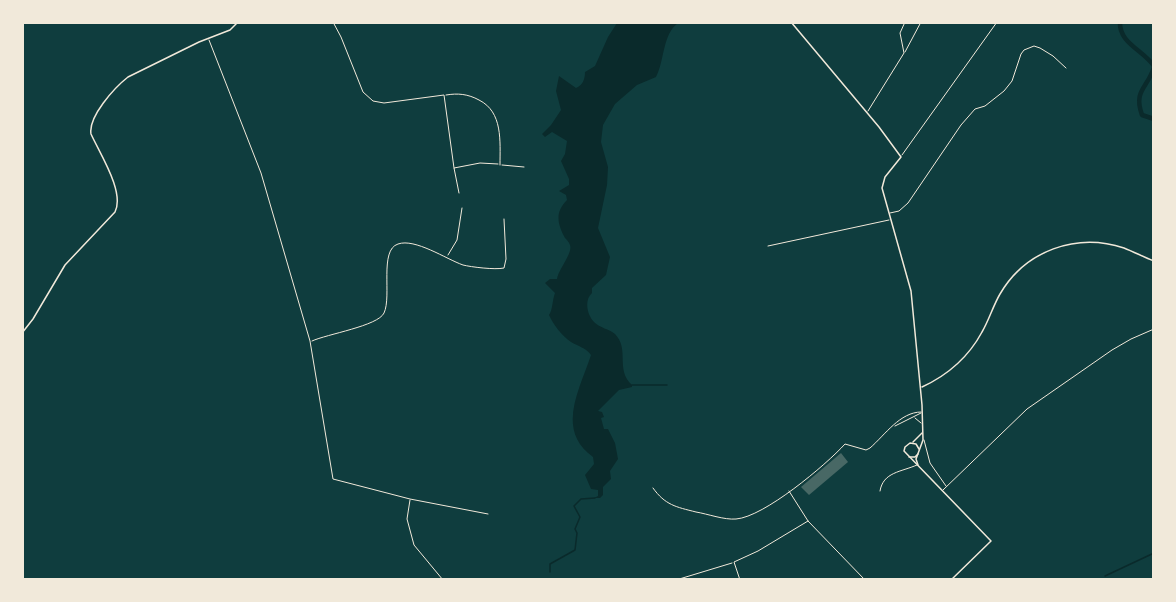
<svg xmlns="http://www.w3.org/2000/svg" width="1176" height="602" viewBox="0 0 1176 602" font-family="'Playfair Display',serif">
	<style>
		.water { fill: #0a2a2b }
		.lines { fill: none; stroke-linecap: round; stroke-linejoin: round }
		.stream { stroke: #0a2a2b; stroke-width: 1.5 }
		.river { stroke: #0a2a2b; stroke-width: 4.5 }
		.building { fill: #486865 }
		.service { stroke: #f1e9da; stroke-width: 1 }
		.minor { stroke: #f1e9da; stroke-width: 1 }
		.tertiary { stroke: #f1e9da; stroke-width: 1.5 }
	</style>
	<rect width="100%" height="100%" fill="#0f3d3e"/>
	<path class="water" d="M617,23H678C662,35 665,60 656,77L637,85L615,104L603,125L601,142L608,167L607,185L598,228L610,257L606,275L592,288V293C584,300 587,315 594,322C600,328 609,329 615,334C630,349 615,370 632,385V387L619,390L598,411L602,412L604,417L601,418L604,429H608L615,443L618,459L610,471L611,479L603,487V495L600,498H594L598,496V490L591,489L585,475L594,464L593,457C555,430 580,389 591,355C586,348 578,346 571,342C562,336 553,324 549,315C553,309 552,301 555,293L545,283L550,279H557C558,270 573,253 570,245C569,242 567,240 565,238C557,223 555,212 567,200L566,195L559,191L569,185V179L561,161L565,154L567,141L552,132L545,137L542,134L551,125L561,110L556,91L559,76L576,88C583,85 585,79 585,72L595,66L608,37Z"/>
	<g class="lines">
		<g class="stream">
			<polyline points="632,385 667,385"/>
			<polyline points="550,572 550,564 575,550 577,533 575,529 580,517 574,506 581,499 595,498"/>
			<polyline points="1105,576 1154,553"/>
		</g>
		<g class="river">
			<path d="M1120,22C1119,43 1143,50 1154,66"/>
			<path d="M1154,67C1148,88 1133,90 1142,115L1154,119"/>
		</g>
	</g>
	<polygon class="building" points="841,453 848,462 809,495 801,487"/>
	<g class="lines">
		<polyline class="service" points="924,440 930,463 946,486"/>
		<g class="minor">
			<polyline points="333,22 341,37 363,92 373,101 384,103 444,95 454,168"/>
			<polyline points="209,40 261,173 310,341 333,479 410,499 488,514"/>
			<polyline points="905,52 921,22"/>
			<path d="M446,95C458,93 468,94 479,100C503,112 500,141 500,165"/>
			<polyline points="868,111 904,53 900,33 905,22"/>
			<polyline points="902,155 997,22"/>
			<polyline points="502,165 524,167"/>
			<polyline points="459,193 454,168 480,163 498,164"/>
			<polyline points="890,213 899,211 908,203 961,125 975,109 985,106 1004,91 1012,81 1021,54 1024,50 1034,46 1040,48 1053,56 1066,68"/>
			<polyline points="768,246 889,220"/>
			<polyline points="448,255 457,240 462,208"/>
			<path d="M312,341C327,334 378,326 384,313C392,296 379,250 398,244C415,238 446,259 463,265C471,267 495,270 504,268L506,259L504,219"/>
			<polyline points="915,418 921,423"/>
			<polyline points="895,426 921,413"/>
			<path d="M653,488C665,505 676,507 696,512C708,514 724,520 736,519C764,517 826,465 845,444L866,450L870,448C885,435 900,412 921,412"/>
			<polyline points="943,490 1027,409 1112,350 1131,339 1154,329"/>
			<polyline points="789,491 808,521 865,580"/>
			<path d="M880,491C883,472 901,472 917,465"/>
			<polyline points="410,500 407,519 414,545 443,580"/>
			<polyline points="676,580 732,563"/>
			<polyline points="740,580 734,562 758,551 808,521"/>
		</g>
		<g class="tertiary">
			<polyline points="791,22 879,127 901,157 885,177 882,188 911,291 922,405 923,440 916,459 918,465"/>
			<path d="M22,333L33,319L65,265L115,212C125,192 100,154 91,134C88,117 114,88 128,77L199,42L230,30L238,22"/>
			<path d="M922,387C948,375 968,358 982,332C989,320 993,306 1000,294C1025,251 1076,232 1124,248C1134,252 1144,257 1154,261"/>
			<polyline points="913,442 922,433"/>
			<polyline points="919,449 916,444 910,443 905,447 904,451 991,541 951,580"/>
			<polyline points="909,457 915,457 918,454"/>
		</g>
	</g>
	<rect width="1176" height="602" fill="none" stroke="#f1e9da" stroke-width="48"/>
</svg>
